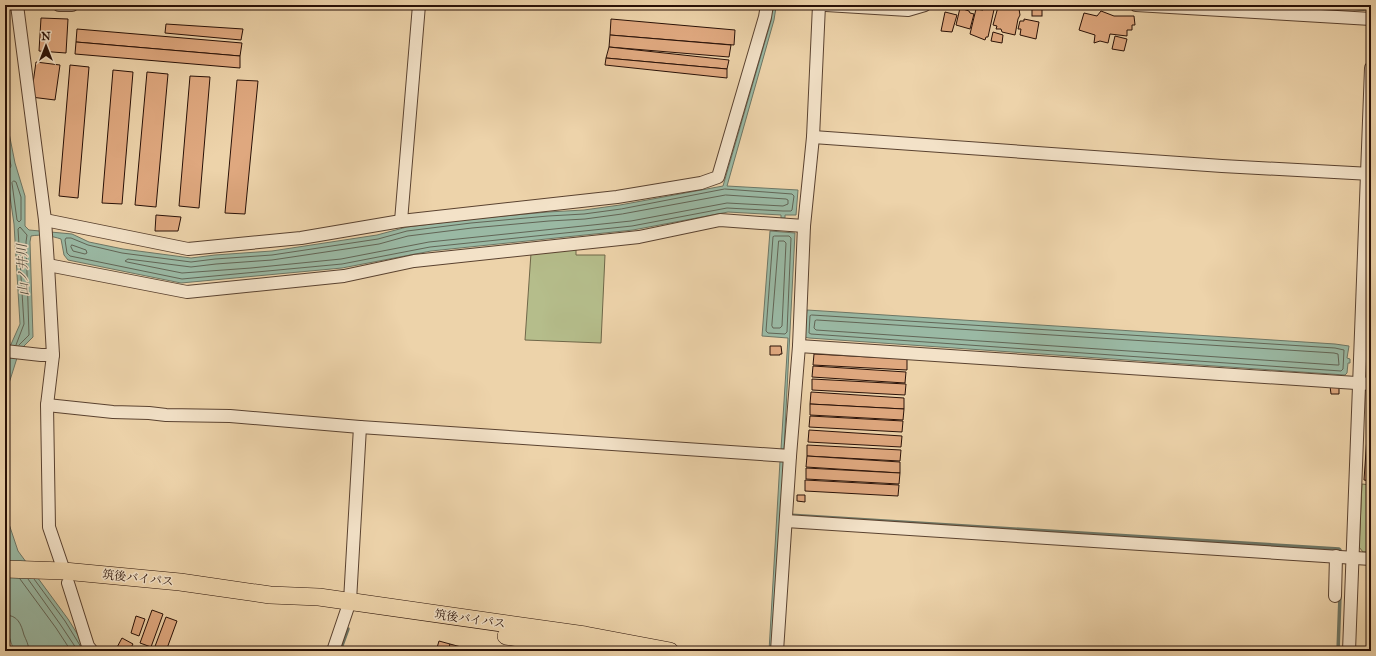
<svg xmlns="http://www.w3.org/2000/svg" width="1376" height="656" viewBox="0 0 1376 656" font-family="'IM FELL Great Primer','Noto Serif JP',serif">
	<style>
		.green { fill: #b5bd8b; stroke: #6f6749 }
		.water { fill: #9ab9a4; stroke: #6d7665 }
		.lines { fill: none; stroke-linecap: round; stroke-linejoin: round }
		.shore { stroke: #626556; stroke-width: 1 }
		.stream { stroke: #6d7665; stroke-width: 3.5 }
		.building { fill: #dfa87f; stroke: #291107 }
		.minor-casing { stroke: #5a4230; stroke-width: 14 }
		.highway-casing { stroke: #291107; stroke-width: 18 }
		.minor { stroke: #f3e2c8; stroke-width: 12 }
		.highway { stroke: #edd3aa; stroke-width: 17 }
		.labels { text-anchor: middle; dominant-baseline: central; stroke-width: 3; stroke-linejoin: round; paint-order: stroke }
		.street-label { font-size: 12px; fill: #291107; stroke: #f3e2c8 }
		.water-label { font-size: 13px; font-style: italic; fill: #514c3e; stroke: #f3e2c8 }
	</style>
	<rect width="100%" height="100%" fill="#edd3aa"/>
	<filter id="stains"><feTurbulence type="fractalNoise" baseFrequency=".005" numOctaves="4"/><feColorMatrix values="0 0 0 0 .2 0 0 0 0 .09 0 0 0 0 .02 0 0 0 .5 -.17"/></filter>
	<radialGradient id="worn" r=".72"><stop offset=".6" stop-color="#630" stop-opacity="0"/><stop offset="1" stop-color="#630" stop-opacity=".3"/></radialGradient>
	<g class="green">
		<polygon points="576,247 576,255 605,255 601,343 525,340 531,253"/>
		<polygon points="1362,484 1371,485 1371,552 1363,552 1359,547"/>
	</g>
	<g class="water">
		<path d="M772,7H776L774,20L727,186L798,190L796,215H785V218H781V215L728,212L633,230L431,251L342,268L181,283L68,260L64,255L61,239C52,236 41,234 31,236L30,242L33,337L21,349L17,358L5,396V358L20,324L14,224L5,162V113L15,163L25,196V226L29,230L72,234L89,242L123,249L191,258L215,255L272,251L377,235L407,227L471,219L548,212L584,210L620,205L723,186L771,21Z"/>
		<polygon points="770,231 795,233 784,449 781,449 788,338 762,336"/>
		<polygon points="807,310 1335,344 1349,346 1347,358 1350,359 1350,363 1348,363 1347,373 1345,375 809,338 804,337"/>
		<polygon points="780,461 784,461 772,651 769,651"/>
		<polygon points="5,512 18,551 68,619 88,651 14,651 5,625"/>
	</g>
	<g class="lines">
		<g class="shore">
			<polyline points="5,134 11,166 10,168 5,168"/>
			<polygon points="14,181 16,182 21,197 21,220 19,222 17,220 12,183"/>
			<polygon points="725,189 792,194 794,196 792,210 791,211 783,211 727,208 632,226 430,247 342,264 182,279 70,256 67,253 65,240 66,238 71,238 88,245 122,253 191,262 215,259 272,255 378,239 407,231 471,223 548,216 584,214 621,209"/>
			<polygon points="726,195 786,199 788,200 788,204 783,206 727,203 631,221 429,242 341,259 251,268 182,273 127,262 125,261 128,259 191,267 216,264 272,260 379,244 408,236 472,228 549,221 585,219 622,214"/>
			<polygon points="775,236 789,236 791,238 787,332 785,334 768,333 766,331 773,237"/>
			<polygon points="779,241 784,241 786,243 782,326 780,328 773,328 772,326"/>
			<polygon points="72,245 86,250 87,253 85,254 73,251 71,247"/>
			<polygon points="812,315 1335,348 1344,350 1343,369 1341,371 811,334 809,333 810,316"/>
			<polygon points="817,320 1334,353 1338,354 1339,365 1337,365 816,330 814,328 815,321"/>
			<polyline points="16,345 24,324 18,229 20,227 27,235 26,242 29,335 19,345"/>
			<polyline points="20,579 56,628 71,651"/>
			<polyline points="28,579 60,624 78,651"/>
			<polyline points="34,579 65,621 81,647"/>
			<path d="M5,615C18,615 21,624 24,635C26,640 29,645 29,651"/>
		</g>
		<g class="stream">
			<path d="M1309,5C1328,6 1345,8 1364,9"/>
			<polyline points="788,515 1339,549 1340,550 1340,554"/>
			<polyline points="340,651 348,629"/>
			<polyline points="1338,651 1340,596"/>
		</g>
	</g>
	<g class="building">
		<polygon points="984,5 995,5 988,37 986,37 985,40 970,34 976,9 983,10"/>
		<polygon points="998,7 1019,9 1020,15 1018,19 1015,35 1002,32 1001,29 996,29 997,26 993,25"/>
		<polygon points="960,8 969,11 970,13 974,14 970,29 956,25"/>
		<rect x="1032" y="8" width="10" height="8"/>
		<polygon points="1101,11 1114,16 1134,16 1135,25 1132,25 1132,30 1127,30 1127,36 1110,34 1108,43 1100,41 1094,43 1095,35 1079,30 1084,13 1097,16"/>
		<polygon points="945,12 957,15 952,32 941,31"/>
		<polygon points="41,18 68,19 66,53 39,51"/>
		<polygon points="611,19 735,30 734,45 610,35"/>
		<polygon points="1024,19 1039,22 1036,39 1020,35 1021,29 1018,29 1020,21 1024,21"/>
		<polygon points="166,24 243,29 241,40 165,33"/>
		<polygon points="77,29 242,43 240,56 76,42"/>
		<polygon points="993,32 1003,35 1002,43 991,41"/>
		<polygon points="610,35 731,45 729,57 609,47"/>
		<polygon points="1115,36 1127,39 1124,51 1112,49"/>
		<polygon points="76,42 240,56 240,68 75,54"/>
		<polygon points="609,47 729,60 727,69 606,58"/>
		<polygon points="606,58 727,69 727,78 605,65"/>
		<polygon points="36,62 60,65 55,100 31,97"/>
		<polygon points="70,65 89,67 78,198 59,196"/>
		<polygon points="113,70 133,72 122,204 102,203"/>
		<polygon points="147,72 168,74 156,207 135,205"/>
		<polygon points="190,76 210,77 199,208 179,206"/>
		<polygon points="237,80 258,81 245,214 225,213"/>
		<polygon points="156,215 181,217 178,231 155,231"/>
		<polygon points="770,346 781,346 782,354 780,354 780,355 770,355"/>
		<polygon points="814,354 907,359 907,370 813,365"/>
		<polygon points="813,366 906,372 905,383 812,377"/>
		<polygon points="812,379 906,384 905,395 812,390"/>
		<polygon points="1330,386 1339,386 1339,394 1331,394"/>
		<polygon points="811,392 904,398 904,409 810,404"/>
		<polygon points="1370,393 1371,393 1371,481 1364,480"/>
		<polygon points="810,404 904,409 903,420 810,415"/>
		<polygon points="810,416 903,421 902,432 809,427"/>
		<polygon points="809,430 902,436 901,447 808,442"/>
		<polygon points="807,445 901,450 900,461 807,456"/>
		<polygon points="807,456 900,462 900,473 806,467"/>
		<polygon points="806,468 900,473 899,484 806,479"/>
		<polygon points="805,480 899,485 898,496 805,491"/>
		<polygon points="797,495 805,495 805,502 797,501"/>
		<polygon points="152,610 163,614 151,647 140,643"/>
		<polygon points="136,616 145,619 139,636 131,633"/>
		<polygon points="166,617 177,621 166,651 158,651 154,649"/>
		<polygon points="122,638 133,644 129,651 115,651"/>
		<polygon points="439,641 450,644 448,651 436,651"/>
		<polygon points="450,644 461,647 460,651 448,651"/>
		<polygon points="462,647 473,650 472,651 461,651"/>
	</g>
	<g class="lines">
		<defs>
			<g id="minor">
				<polyline points="17,5 45,220 48,265 53,355 47,405 49,527 64,571"/>
				<polyline points="59,5 72,5"/>
				<polyline points="826,5 908,10 925,5"/>
				<polyline points="1136,5 1371,19"/>
				<polyline points="813,137 1222,166 1371,174"/>
				<polyline points="45,220 188,249 301,238 401,221 617,197 701,183 718,177 765,17 767,5"/>
				<polyline points="401,221 419,5"/>
				<polyline points="48,265 187,292 344,276 414,261 639,237 720,220 804,226"/>
				<polyline points="799,346 1371,384"/>
				<polyline points="5,351 41,355 53,355"/>
				<polyline points="47,405 113,412 149,413 166,415 230,416 360,427 790,456"/>
				<polyline points="786,521 1371,559"/>
				<polyline points="68,583 88,646 92,651"/>
				<polyline points="1335,596 1336,556"/>
				<polyline points="333,651 350,601 360,427"/>
				<polyline points="777,651 790,456 799,346 804,226 813,137 819,5"/>
				<polyline points="1349,651 1371,68"/>
			</g>
			<g id="highway">
				<polyline points="5,569 64,571 180,582 270,595 319,597 585,635 670,651"/>
				<polyline points="506,636 608,651"/>
			</g>
		</defs>
		<use href="#minor" class="minor-casing"/>
		<use href="#highway" class="highway-casing"/>
		<use href="#minor" class="minor"/>
		<use href="#highway" class="highway"/>
	</g>
	<g class="labels">
		<g class="street-label">
			<text transform="translate(138 578) rotate(6)">筑後バイパス</text>
			<text transform="translate(470 619) rotate(8)">筑後バイパス</text>
		</g>
		<g class="water-label">
			<text transform="translate(23 270) rotate(-92)">山ノ井川</text>
		</g>
	</g>
	<rect width="1376" height="656" fill="none" stroke="#edd3aa" stroke-width="20"/>
	<rect x="6" y="6" width="1364" height="644" fill="none" stroke="#291107" stroke-width="2"/>
	<rect x="10" y="10" width="1356" height="636" fill="none" stroke="#291107"/>
	<g transform="translate(46 46)" stroke="#f3e2c8" stroke-width="3" paint-order="stroke">
	<path d="M0-3L7 15L0 10L-7 15Z" fill="#291107"/>
	<text y="-6" font-size="11" font-weight="bold" text-anchor="middle" fill="#291107">N</text>
	</g>
	<rect width="100%" height="100%" filter="url(#stains)"/>
	<rect width="100%" height="100%" fill="url(#worn)"/>
</svg>
